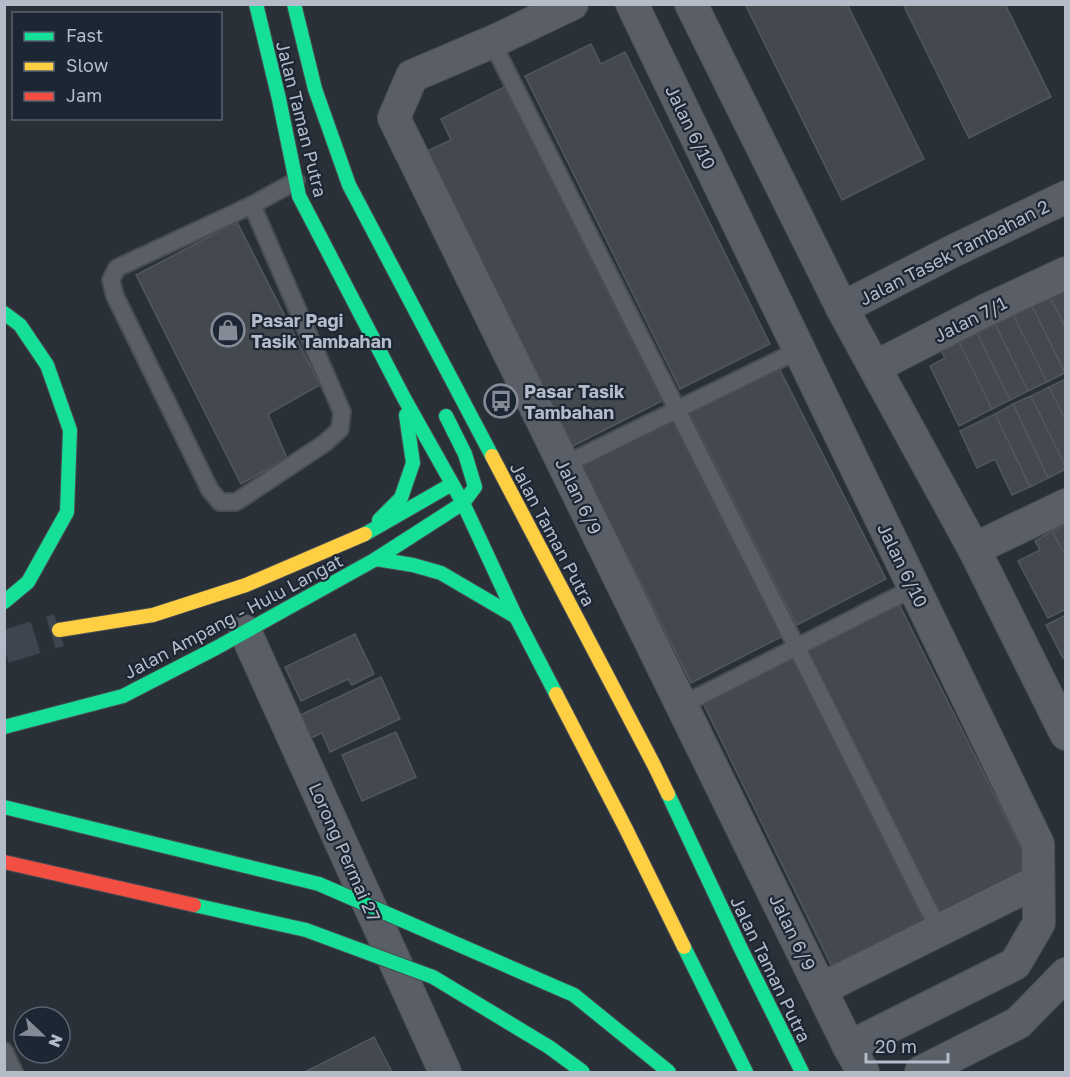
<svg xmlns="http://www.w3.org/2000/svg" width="1070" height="1077" viewBox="0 0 1070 1077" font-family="'Golos Text',sans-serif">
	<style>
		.building { fill: #444950; stroke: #52575f; stroke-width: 1.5 }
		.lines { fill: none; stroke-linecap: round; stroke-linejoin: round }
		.secondary-tunnel { stroke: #3f454e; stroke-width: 33; stroke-dasharray: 33 16; stroke-linecap: butt }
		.lane-casing { stroke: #484c53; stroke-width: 20 }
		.street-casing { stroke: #484c53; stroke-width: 34 }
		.fast-casing { stroke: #484c53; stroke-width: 16 }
		.slow-casing { stroke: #484c53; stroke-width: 16 }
		.jam-casing { stroke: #484c53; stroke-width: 16 }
		.lane { stroke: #5a5e66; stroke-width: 16 }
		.street { stroke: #5a5e66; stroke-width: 32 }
		.fast { stroke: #16e098; stroke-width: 14 }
		.slow { stroke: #ffcf43; stroke-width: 14 }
		.jam { stroke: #f24e42; stroke-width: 14 }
		.fast-bridge-casing { stroke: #474c53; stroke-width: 16; stroke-linecap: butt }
		.fast-bridge { stroke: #16e098; stroke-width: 14 }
		.labels { text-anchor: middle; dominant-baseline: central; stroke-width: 4.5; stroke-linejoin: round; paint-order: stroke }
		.street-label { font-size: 18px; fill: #b4bcc9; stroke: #1d2633 }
		.poi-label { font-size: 18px; font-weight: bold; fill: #b4bcc9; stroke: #1d2633; text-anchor: start }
	</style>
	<rect width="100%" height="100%" fill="#2a3038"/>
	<g class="building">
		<polygon points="745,4 847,4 924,159 842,200"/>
		<polygon points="903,4 1005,4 1051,97 969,138"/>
		<polygon points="591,44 601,64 625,52 770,344 680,389 525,76"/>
		<polygon points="510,84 666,399 573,446 427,151 451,140 441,119"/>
		<polygon points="237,222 320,385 268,414 287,458 241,484 136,275"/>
		<polygon points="1066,289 1066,329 1050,297"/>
		<polygon points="1050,297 1066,329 1065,373 1032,306"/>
		<polygon points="1032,306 1065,373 1047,382 1013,315"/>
		<polygon points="1013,315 1047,382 1028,391 995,324"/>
		<polygon points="995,324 1028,391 1010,400 977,333"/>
		<polygon points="977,333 1010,400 992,409 959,342"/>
		<polygon points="959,342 992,409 959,426 930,366 945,358 941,351"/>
		<polygon points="777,364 886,579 797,625 688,410"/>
		<polygon points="1066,379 1066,421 1049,387"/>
		<polygon points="1049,387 1066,421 1066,468 1031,396"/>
		<polygon points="1031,396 1066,468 1066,469 1048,478 1013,404"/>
		<polygon points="1013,404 1048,478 1030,487 995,414"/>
		<polygon points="995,414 1030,487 1012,495 995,459 977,468 960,431"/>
		<polygon points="671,418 781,637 691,683 581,464"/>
		<polygon points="1066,524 1066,557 1052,531"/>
		<polygon points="1052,531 1066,557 1066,609 1048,618 1018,561 1040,550 1035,541"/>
		<polygon points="897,600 1031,868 937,915 803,647"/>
		<polygon points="1066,615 1066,657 1063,658 1046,625"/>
		<polygon points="355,634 374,674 352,685 348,679 301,701 285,667"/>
		<polygon points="792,654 925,924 833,969 701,699"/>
		<polygon points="381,677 400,719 330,752 322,733 309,739 298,716"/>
		<polygon points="396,732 416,777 362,801 342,755"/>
		<polygon points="374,1037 392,1072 305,1072"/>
	</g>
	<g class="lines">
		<polyline class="secondary-tunnel" points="4,647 59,630"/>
		<defs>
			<g id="lane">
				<polyline points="492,42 939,930"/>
				<polyline points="252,205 117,268 111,280 115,296 210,490 220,502 236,502 325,443 340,429 342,412 252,205 296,181"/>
				<polyline points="564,465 799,350"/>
				<polyline points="682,705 914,588"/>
				<polyline points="4,1051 14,1072"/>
			</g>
			<g id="street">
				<polyline points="572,4 492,42 412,76 394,118 849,1047 863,1072"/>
				<polyline points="632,4 1038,844 1039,923 1015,964 849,1047"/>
				<polyline points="691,4 842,308 974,549 1066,734"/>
				<polyline points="842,308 955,250 1066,197"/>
				<polyline points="875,367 982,312 1066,273"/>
				<polyline points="974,549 1066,505"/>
				<polyline points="245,631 445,1072"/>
				<polyline points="821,989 1038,881"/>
				<polyline points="921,1072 1018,1023 1066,974"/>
			</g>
			<g id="fast">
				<polyline points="256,4 279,99 299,196 404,398 463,503 516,617 556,694"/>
				<polyline points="294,4 315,89 349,185 492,456"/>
				<polyline points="4,313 20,325 47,365 70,430 67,512 28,582 4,602"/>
				<polyline points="379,520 401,498 413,463 406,415"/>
				<polyline points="365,534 452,484"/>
				<polyline points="376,559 413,565 441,573 516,617"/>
				<polyline points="4,727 123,696 216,648 376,559 463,503 475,487 465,454 446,416"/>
				<polyline points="668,794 740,947 802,1072"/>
				<polyline points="4,807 319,884"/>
				<polyline points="194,905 306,930"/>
				<polyline points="684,947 746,1072"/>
			</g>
			<g id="slow">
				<polyline points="492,456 654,765 668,794"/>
				<polyline points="59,630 153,615 246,585 365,534"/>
				<polyline points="556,694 626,829 684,947"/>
			</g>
			<polyline id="jam" points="4,862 194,905"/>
		</defs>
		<use href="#lane" class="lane-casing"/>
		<use href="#street" class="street-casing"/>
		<use href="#fast" class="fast-casing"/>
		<use href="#slow" class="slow-casing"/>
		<use href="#jam" class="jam-casing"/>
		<use href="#lane" class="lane"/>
		<use href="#street" class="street"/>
		<use href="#fast" class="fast"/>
		<use href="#slow" class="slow"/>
		<use href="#jam" class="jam"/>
		<defs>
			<g id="fast-bridge">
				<polyline points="319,884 574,995 669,1072"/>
				<polyline points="306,930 433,977 549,1047 583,1072"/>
			</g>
		</defs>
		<use href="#fast-bridge" class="fast-bridge-casing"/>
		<use href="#fast-bridge" class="fast-bridge"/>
	</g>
	<defs>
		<symbol id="shop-ring" viewBox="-11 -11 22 22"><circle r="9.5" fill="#1d2633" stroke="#848b96" stroke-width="1.5"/><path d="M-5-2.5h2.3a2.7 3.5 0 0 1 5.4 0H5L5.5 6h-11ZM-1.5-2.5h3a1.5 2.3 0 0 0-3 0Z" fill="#848b96"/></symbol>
		<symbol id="bus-ring" viewBox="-11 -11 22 22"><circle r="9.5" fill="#1d2633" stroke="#848b96" stroke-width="1.5"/><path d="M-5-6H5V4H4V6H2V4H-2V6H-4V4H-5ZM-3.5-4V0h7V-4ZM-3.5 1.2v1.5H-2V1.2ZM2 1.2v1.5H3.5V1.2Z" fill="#848b96"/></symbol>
	</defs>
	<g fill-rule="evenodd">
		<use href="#shop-ring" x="209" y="311" width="38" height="38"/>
		<use href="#bus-ring" x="482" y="382" width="38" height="38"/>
	</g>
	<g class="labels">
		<g class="street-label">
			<text transform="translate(302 119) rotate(76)">Jalan Taman Putra</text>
			<text transform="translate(691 127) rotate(64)">Jalan 6/10</text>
			<text transform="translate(954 252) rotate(-27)">Jalan Tasek Tambahan 2</text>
			<text transform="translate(970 319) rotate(-27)">Jalan 7/1</text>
			<text transform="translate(579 496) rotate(64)">Jalan 6/9</text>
			<text transform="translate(553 534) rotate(62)">Jalan Taman Putra</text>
			<text transform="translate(903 565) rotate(64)">Jalan 6/10</text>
			<text transform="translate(233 616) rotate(-28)">Jalan Ampang - Hulu Langat</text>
			<text transform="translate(345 852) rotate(66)">Lorong Permai 27</text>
			<text transform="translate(793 932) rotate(64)">Jalan 6/9</text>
			<text transform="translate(771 969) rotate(64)">Jalan Taman Putra</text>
		</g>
		<g class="poi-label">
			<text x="251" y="320">Pasar Pagi<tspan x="251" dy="21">Tasik Tambahan</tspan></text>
			<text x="524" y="391">Pasar Tasik<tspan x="524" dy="21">Tambahan</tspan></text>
		</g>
	</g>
	<rect width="1070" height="1077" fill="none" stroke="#b4bcc9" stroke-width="12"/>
	<rect x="12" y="12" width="210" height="108" fill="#1d2633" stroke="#59626f" stroke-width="1.5"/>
	<rect x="24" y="32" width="30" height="9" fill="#16e098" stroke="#59626f" stroke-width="1.5"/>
	<text x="66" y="42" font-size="18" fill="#b4bcc9">Fast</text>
	<rect x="24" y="62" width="30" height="9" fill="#ffcf43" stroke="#59626f" stroke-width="1.5"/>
	<text x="66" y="72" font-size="18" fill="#b4bcc9">Slow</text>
	<rect x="24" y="92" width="30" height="9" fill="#f24e42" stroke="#59626f" stroke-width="1.5"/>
	<text x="66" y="102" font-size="18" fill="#b4bcc9">Jam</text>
	<g transform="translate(42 1035) rotate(113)"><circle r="28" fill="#1d2633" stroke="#59626f" stroke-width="1.5"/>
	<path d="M0-4.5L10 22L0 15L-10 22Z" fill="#848b96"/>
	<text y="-9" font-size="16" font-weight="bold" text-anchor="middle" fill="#b4bcc9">N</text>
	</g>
	<path d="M866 1053v9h82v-9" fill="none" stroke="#b4bcc9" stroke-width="3"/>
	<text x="875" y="1053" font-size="18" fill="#b4bcc9" stroke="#1d2633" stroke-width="4.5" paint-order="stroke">20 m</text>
</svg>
